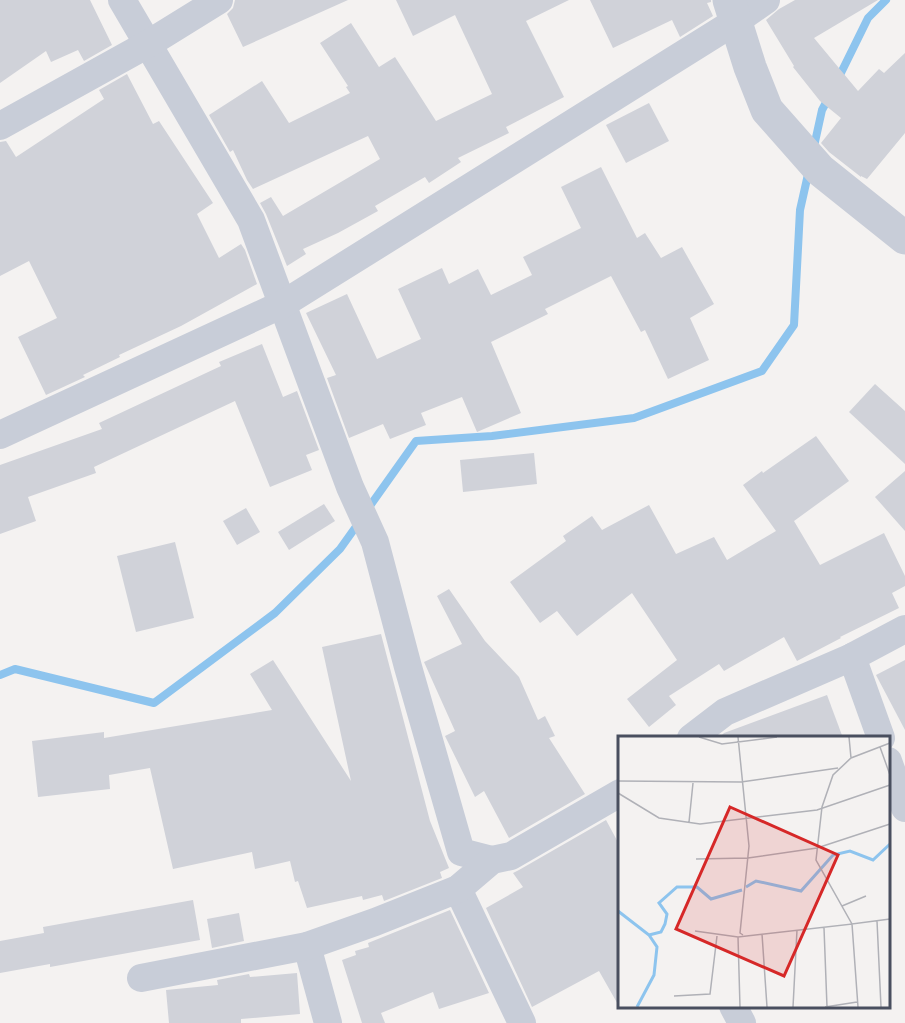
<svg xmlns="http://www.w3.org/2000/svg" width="905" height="1023" viewBox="0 0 905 1023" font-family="Commissioner,sans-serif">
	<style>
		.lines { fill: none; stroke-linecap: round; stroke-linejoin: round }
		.stream { stroke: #8dc4ee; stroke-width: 8 }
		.building { fill: #d0d2d9 }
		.minor { stroke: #c8cdd8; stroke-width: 28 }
		.tertiary { stroke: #c8cdd8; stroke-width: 33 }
		.inset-river { fill: none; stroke: #8dc4ee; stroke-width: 3 }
		.inset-road { fill: none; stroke: #b0b1b7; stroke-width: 1.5 }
		.view { fill: #d62828; fill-opacity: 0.15; stroke: #d62828; stroke-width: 3 }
		.inset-edge { fill: none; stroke: #494f5f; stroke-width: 3 }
	</style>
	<rect width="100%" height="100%" fill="#f4f2f1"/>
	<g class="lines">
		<g class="stream">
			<polyline points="837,81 868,18 886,0"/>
			<polyline points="813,151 822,110 830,95"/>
			<polyline points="367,510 416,441 492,436 634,418 762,371 794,325 800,210 809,170"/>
			<polyline points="0,675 15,669 154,703 275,613 340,549 360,521"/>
		</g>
	</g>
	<g class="building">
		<polygon points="0,0 90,0 112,45 84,61 78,50 51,62 46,51 0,83"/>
		<polygon points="235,0 348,0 243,47 227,14 233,8"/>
		<polygon points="396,0 569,0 526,21 564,97 506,127 509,133 458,158 461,162 429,183 425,177 375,206 378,211 338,233 303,249 306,254 287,266 266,214 260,203 271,197 283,216 380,159 368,136 253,189 247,180 233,150 230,152 209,115 262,81 289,123 350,93 346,87 348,86 320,43 351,23 379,67 395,57 436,121 492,94 455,15 413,36"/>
		<polygon points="590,0 711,0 711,2 707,3 713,16 680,37 672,20 613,48"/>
		<polygon points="795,0 878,0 814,38 858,91 879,69 884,73 905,53 905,133 867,179 861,176 861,177 829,152 821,143 841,118 820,101 793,67 794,66 766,20 779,9"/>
		<polygon points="127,74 153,124 159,121 213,203 197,214 219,258 241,244 245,250 257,284 181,326 119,355 120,357 83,375 85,377 46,395 18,337 57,318 29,261 0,276 0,142 6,141 16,157 104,99 99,90"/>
		<polygon points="649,103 669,141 626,163 606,125"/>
		<polygon points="601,167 637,238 645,233 661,258 682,247 714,304 690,318 709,360 668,379 645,330 641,332 611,276 545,309 548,314 491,342 521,413 477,432 462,397 421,413 426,425 390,439 383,424 349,438 327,378 336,375 306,313 347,294 377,359 421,339 398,289 442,268 449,284 478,269 491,295 532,275 523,257 581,228 561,187"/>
		<polygon points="262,344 283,397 297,391 319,450 306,455 312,470 270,487 235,401 94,467 96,473 28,497 36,521 0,534 0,465 102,429 99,423 221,366 219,362"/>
		<polygon points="875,384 905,411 905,464 849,412"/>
		<polygon points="816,436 849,481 794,521 820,565 884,533 905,576 905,586 892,593 899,608 840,637 841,638 797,661 784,637 724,671 719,664 669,696 676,705 649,727 627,699 677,660 632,593 577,636 557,611 540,623 510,582 566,541 563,536 592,516 602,530 649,505 676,554 714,537 727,560 776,531 743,485 762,471 763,473"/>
		<polygon points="534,453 537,484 463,492 460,460"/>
		<polygon points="905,471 905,531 875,497"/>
		<polygon points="324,504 335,521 289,550 278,532"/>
		<polygon points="246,508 260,532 237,545 223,521"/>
		<polygon points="175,542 194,618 136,632 117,556"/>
		<polygon points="449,589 485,641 519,677 538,720 545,716 555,736 549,738 585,794 509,838 484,791 475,797 445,736 455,731 424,662 462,644 437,596"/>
		<polygon points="381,634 430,821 449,868 440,872 442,878 384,901 382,895 363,900 362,896 307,908 298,881 295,882 290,861 255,869 252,852 173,869 150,768 109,775 110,789 38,797 32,741 104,732 104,738 272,710 250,674 273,660 351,781 322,647"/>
		<polygon points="905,660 905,730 876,675"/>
		<polygon points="827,695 843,738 719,738 724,733"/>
		<polygon points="606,820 620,846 620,1008 599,971 532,1007 486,908 523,887 513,873 519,870"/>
		<polygon points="193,900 200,940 50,967 50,964 0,973 0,941 44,933 43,927"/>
		<polygon points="450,910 489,993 439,1009 433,992 381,1013 385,1023 362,1023 342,960 356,955 355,951 369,947 368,943"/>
		<polygon points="239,913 244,941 212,948 207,919"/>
		<polygon points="297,973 300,1014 241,1019 241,1023 169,1023 166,990 218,985 217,980 249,974 250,977"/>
	</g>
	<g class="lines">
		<g class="minor">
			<polyline points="122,0 251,220 350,487 375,542 408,667 461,852 492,860"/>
			<polyline points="0,126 148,44 219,0"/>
			<polyline points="0,435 283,304 736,21 766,0"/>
			<polyline points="852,657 881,738"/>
			<polyline points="691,738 725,712 852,657 905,629"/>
			<polyline points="888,761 905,808"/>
			<polyline points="458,889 522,1023"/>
			<polyline points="307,946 328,1023"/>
			<polyline points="141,978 307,946 375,922 458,889 492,860 511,856 620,793"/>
			<polyline points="733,1006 742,1023"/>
		</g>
		<polyline class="tertiary" points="729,0 750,67 767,110 820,170 905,238"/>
	</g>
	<g transform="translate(618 736)">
		<rect width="272" height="272" fill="#f4f2f1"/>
		<path class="inset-river" d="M128,151L138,145L183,155L215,119L232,115L255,124L272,108M0,175L31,199L39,211L36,239L19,271M31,199L43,196L47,188L49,178L41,167L59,151H79L93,163L124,154"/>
		<path class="inset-road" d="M81,1L104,8L159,1M120,1L131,110L122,197L125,199M231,1L233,22M272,7L233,22L215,39L204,71L198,124L234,188L272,183M262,11L272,39M0,45L123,46L220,32M0,57L41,82L82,88L199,74L272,49M71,86L75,47M78,123L130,122L199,112L272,88M224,170L248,160M259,185L263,271M206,192L209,271M77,195L120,201L234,188L240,271M144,198L149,271M120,201L122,271M56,260L92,258L99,200M175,271L179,194M207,271L239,266"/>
		<path class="view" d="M112,71L220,119L166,240L58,193Z"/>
		<rect width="272" height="272" class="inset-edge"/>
	</g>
</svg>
